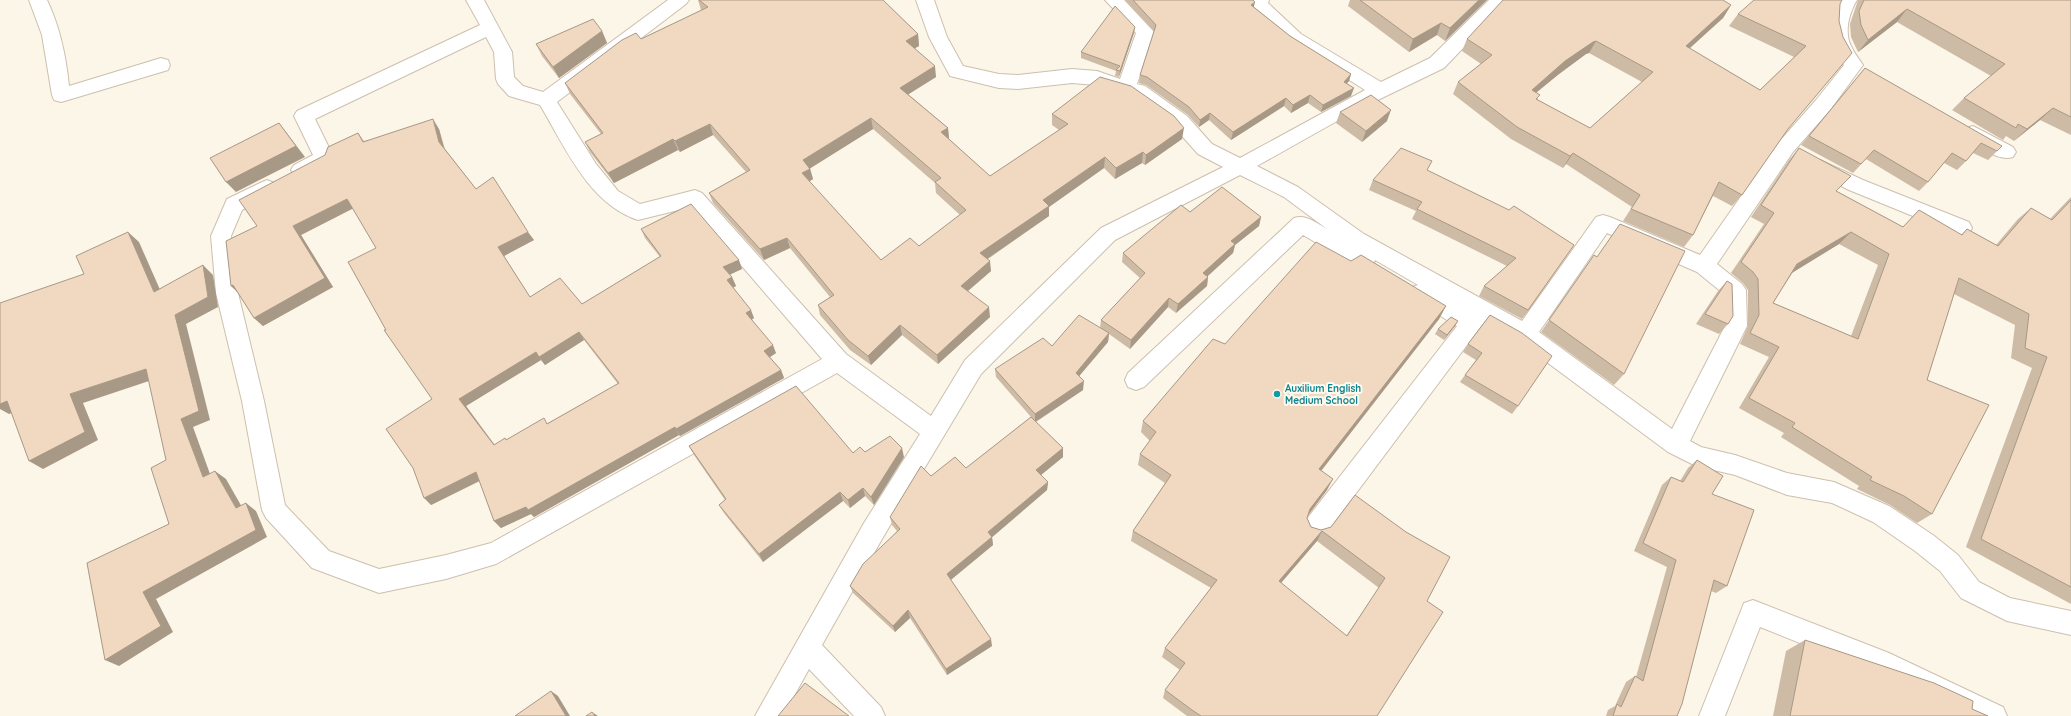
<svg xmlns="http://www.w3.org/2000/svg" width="2071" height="716" viewBox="0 0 2071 716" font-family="Quicksand,sans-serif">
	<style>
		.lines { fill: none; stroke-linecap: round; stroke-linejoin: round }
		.minor-casing { stroke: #cdbfae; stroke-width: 2 }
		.minor { fill: #fff; fill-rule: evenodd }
		.wall { fill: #cebba5; fill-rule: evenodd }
		.shaded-wall { fill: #a89886 }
		.building { fill: #f0d9c0; stroke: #a89886; fill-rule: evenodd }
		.culture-dot { fill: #0f9aa8; stroke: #fefaee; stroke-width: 1.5 }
		.labels { text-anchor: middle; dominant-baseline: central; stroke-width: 4; stroke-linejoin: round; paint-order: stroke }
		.culture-label { font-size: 10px; font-weight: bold; fill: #0d838f; stroke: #fefaee; text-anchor: start }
	</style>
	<rect width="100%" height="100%" fill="#fbf6e8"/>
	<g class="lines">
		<defs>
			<g id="minor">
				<path d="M29,0H47C60,27 66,56 69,86L161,58L168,60L170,65L168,70L68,100L61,102L54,100L52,95L42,35Z"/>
				<path d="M466,0H484L512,52L514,77L523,86L543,92L668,0H689L686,4L557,102L596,164L618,191L640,204L695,190L702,193L846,354L931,416L965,360L1101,228L1223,167L1198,154L1173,126L1131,96L1096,85L1072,83L1018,89L999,88L950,76L929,37L916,0H934L947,37L963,66L999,74L1018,75L1072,69L1097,71L1120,79L1136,33L1105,0H1124L1154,32L1137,84L1145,86L1187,116L1212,144L1240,158L1365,90L1289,42L1253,8L1250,4L1251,0H1269L1268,3L1301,34L1381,82L1430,58L1489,0H1509L1444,68L1355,111L1257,166L1298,187L1364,234L1522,321L1596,217L1603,215L1610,217L1700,255L1779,142L1816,100L1844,65C1829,44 1825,23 1839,0H1857C1849,13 1844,32 1851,46C1854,53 1859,59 1863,65L1830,110L1793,152L1717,264L1742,284L1746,290L1747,326L1690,441L1701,447L1735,455L1787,473L1834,482L1889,506L1933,535L1958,555L1979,582L2010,598L2071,611V635L2007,621L1961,598L1940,571L1915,551L1873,522L1832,503L1787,495L1735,475L1696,466L1668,452L1517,340L1485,321L1324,536L1315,539L1306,536L1303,528L1306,520L1457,326L1412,299L1408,293L1412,287L1418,285L1375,260L1372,267L1365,269L1358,267L1303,235L1144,387L1136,390L1128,387L1125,380L1128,373L1294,218C1306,214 1316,223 1327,229L1284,197L1240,175L1115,240L981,374L882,539L822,645L881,707L885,716H854L809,669L783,716H755L864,523L920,434L837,373L496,564L446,579L379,593L312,568L266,518L262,510L242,401L216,293L211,236L227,199L260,183L267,180L274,183L277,188L274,193L242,210L231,236L238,293L264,401L285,505L329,551L379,569L446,555L491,543L822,359L691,207L638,220C589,204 565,147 540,105L509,96L498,84L496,79L494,52L486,37L315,119L334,158C328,169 306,179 294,175L291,170L294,165L313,155L294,116L297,111L480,25ZM1607,233L1697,272L1724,294L1725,326L1672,429L1539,332Z"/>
				<path d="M1973,126L2013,147L2016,152L2013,157C1998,162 1979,146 1966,138L1963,133L1966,128Z"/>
				<polygon points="1820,160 1863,180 1969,222 1972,228 1969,234 1962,236 1849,190 1813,172 1810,167 1813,162"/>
				<polygon points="1753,600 1889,653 2003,707 2007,716 1965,716 1872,672 1760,627 1725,716 1699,716 1744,603"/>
			</g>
		</defs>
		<use href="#minor" class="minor-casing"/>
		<use href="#minor" class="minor"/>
	</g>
	<g class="wall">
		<path d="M698,0H883L918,34L919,46L915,48L936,77L908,94L948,128L949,139L990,176L1059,130L1052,125V114L1182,139L1145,165L1142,163L1115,179L1104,168L1049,207V216L988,259L991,271L968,291L990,317L938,364L902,335L871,365L850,350L820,315L818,305L830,297L790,248L764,260L713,203L709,193L746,172L713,135L680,152L678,150L614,183L590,152L585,142L601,134L570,94L565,83L641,39L702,10H701ZM873,129L935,183L936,193L960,215L919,246L881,260L809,182L813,179L810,168Z"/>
		<polygon points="1125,0 1253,0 1254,7 1290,36 1351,74 1349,81 1347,83 1351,96 1321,112 1308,103 1291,113 1284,106 1231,140 1209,120 1199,127 1188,115 1146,85 1139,83 1140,75 1154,31"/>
		<polygon points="1350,0 1487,0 1445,41 1437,35 1409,52 1348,6"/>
		<polygon points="1858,0 2071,0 2071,135 2040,120 2014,141 2006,136 2003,140 1952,110 1964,98 1991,76 1897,22 1858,52 1851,37 1850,24"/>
		<path d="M1840,4L1839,21L1842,65L1785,132L1742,195L1732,206L1713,196L1693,235L1684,247L1623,221L1632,207L1566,164L1563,168L1511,139L1453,94L1458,82L1481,64L1462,51L1467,39L1731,5L1723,18L1689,48L1760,90L1794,57L1729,26L1738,14ZM1589,53L1642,82L1590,128L1538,100L1536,92L1559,74L1586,54Z"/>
		<polygon points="602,31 607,43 559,78 542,56 536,44"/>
		<polygon points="1134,33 1119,77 1115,76 1116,71 1081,58 1081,52"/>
		<polygon points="1865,68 1997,151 1988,160 1973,153 1966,161 1957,170 1944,163 1928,182 1919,191 1866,159 1853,173 1801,145"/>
		<polygon points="1340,112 1387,121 1362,142 1336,123"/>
		<path d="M439,129L445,149L476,189L534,240L504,256L530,297L582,304L660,257L645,238L641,229L742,269L730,274L736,286L733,287L754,318L752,320L776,353L770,357L781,370L784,378L680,436L679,435L534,517L531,514L501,528L494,521L480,481L431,505L432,399L386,330L376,248L353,208L301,235L333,287L263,326L254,318L239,294L231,286L257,226L325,155L358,133L364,141ZM584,340L618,384L548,423L495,445L466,406L541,360L545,365Z"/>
		<path d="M1799,148L1836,191L1903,227L1919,210L1961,235L1967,229L1996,245L2018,219L2031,208L2050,219L2071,197V604L1966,547L2032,368L2011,358L2015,325L1954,294L1927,380L1932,514L1917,523L1890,505L1857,489L1859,486L1781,437L1784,433L1739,408L1769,357L1740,344L1748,326V290L1743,283L1731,273L1764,224L1751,217L1789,160ZM1839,244L1878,265L1851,336L1773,303L1793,272Z"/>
		<polygon points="1428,171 1567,255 1522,319 1479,296 1484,286 1507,266 1412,219 1416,211 1369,190 1373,180"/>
		<polygon points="1190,212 1261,217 1259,226 1235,245 1233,253 1208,276 1207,286 1176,313 1168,307 1130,349 1109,334 1108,342 1079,376 1083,390 1036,422 1063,448 1063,457 1041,475 1048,482 1047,490 992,537 993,545 951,580 992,646 947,675 910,618 895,632 853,593 850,586 897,531 892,525 890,517 931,476 966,468 1031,417 996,377 995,369 1052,346 1100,328 1101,320 1140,278 1122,262 1123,253"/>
		<polygon points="1594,255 1624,374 1614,385 1541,332"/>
		<path d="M1351,261L1446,306L1439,319L1321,471L1327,490L1308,516L1307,518L1311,527L1321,530L1427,601L1377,716H1187L1163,698L1165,690L1180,670L1162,657L1165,648L1211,588L1131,541L1133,531L1165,483L1138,465L1140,454L1150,441L1141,432L1143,421L1225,344ZM1317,541L1379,588L1346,636L1281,583Z"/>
		<polygon points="1727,281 1728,324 1719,334 1696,324 1718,291"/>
		<polygon points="1490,315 1518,406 1512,414 1460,382 1465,375 1476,360 1463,352 1468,344"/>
		<polygon points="1458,321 1455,326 1444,340 1435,334 1438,329"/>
		<polygon points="689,446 853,453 865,452 904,457 874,505 865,496 850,508 843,501 763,562 724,513 719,505 725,500 694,455"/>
		<polygon points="1697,460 1712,494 1727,586 1716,593 1711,591 1677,716 1606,716 1608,710 1615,706 1626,682 1635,676 1636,677 1667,567 1634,551 1662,485 1671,477 1680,481 1688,468"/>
		<polygon points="1805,640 1972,709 1988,716 1773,716 1786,651"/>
	</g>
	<g class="shaded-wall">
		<polygon points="1479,0 1487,0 1445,41 1450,28"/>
		<polygon points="1255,2 1253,10 1251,5"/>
		<polygon points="1731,5 1723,18 1678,59 1686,46"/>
		<polygon points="1907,9 1897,22 1858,52 1868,40"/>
		<polygon points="1441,23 1437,35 1409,52 1413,39"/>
		<polygon points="1135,27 1134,33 1119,77 1120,71"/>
		<polygon points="602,31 607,43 559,78 553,67"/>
		<polygon points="918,34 919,46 908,52 906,41"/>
		<polygon points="1596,41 1589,53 1586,54 1559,74 1525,102 1532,90 1565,61 1593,42"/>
		<polygon points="935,66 936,77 901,99 900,88"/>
		<polygon points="1351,74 1349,81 1342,89 1344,82"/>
		<polygon points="1354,88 1351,96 1321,112 1323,105"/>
		<polygon points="1310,95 1308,103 1291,113 1293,105"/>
		<polygon points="1286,98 1284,106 1231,140 1233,132"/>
		<polygon points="2053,108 2040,120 2014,141 2027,129"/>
		<polygon points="1391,110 1387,121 1362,142 1366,131"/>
		<polygon points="1210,113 1209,120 1199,127 1200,120"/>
		<polygon points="871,118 873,129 806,171 810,169 813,179 805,184 802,173 803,160"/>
		<polygon points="433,119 439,129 445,152 439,142"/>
		<polygon points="279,123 305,157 236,192 226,182"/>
		<polygon points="710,124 713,135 680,152 675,141"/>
		<polygon points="948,128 949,139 942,143 941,132"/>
		<polygon points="1184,128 1182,139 1145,165 1146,155"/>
		<polygon points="673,139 678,150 614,183 608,173"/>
		<polygon points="1143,152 1142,163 1115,179 1116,168"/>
		<polygon points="1573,153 1566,164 1563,168 1570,156"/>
		<polygon points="1105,157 1104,168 1049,207 1049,216 981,263 980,253 1043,200"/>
		<polygon points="347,199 354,208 301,235 333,287 263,326 254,318 293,226"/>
		<polygon points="1261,217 1259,226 1235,245 1233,253 1201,282 1203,273 1231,241"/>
		<polygon points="128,232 139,242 165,301 154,292"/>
		<polygon points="528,232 534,240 504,256 498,247"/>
		<polygon points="1851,232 1839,244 1787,276 1797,264"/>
		<polygon points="787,238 790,248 764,260 760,249"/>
		<polygon points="1574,245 1567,255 1522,319 1528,310"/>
		<polygon points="739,260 742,269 727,276 723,267"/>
		<polygon points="990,261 991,271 962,296 961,286"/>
		<polygon points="203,265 213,275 218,307 186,324 210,420 193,427 214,485 203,477 181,419 175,315"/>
		<polygon points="732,277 736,286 731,289 727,280"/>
		<polygon points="1208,277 1207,286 1176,313 1178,304"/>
		<polygon points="233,285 240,294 231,286"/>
		<polygon points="1169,298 1168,307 1130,349 1131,340"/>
		<polygon points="1446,306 1439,319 1314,480 1319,469"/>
		<polygon points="989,307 990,317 938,364 937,355"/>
		<polygon points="751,310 754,318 749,321 746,313"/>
		<polygon points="1458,321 1455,326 1444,340 1447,335"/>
		<polygon points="900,325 902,335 871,365 868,356"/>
		<polygon points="579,332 584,340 545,365 539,357"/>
		<polygon points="1109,333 1108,342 1075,381 1076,373"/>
		<polygon points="773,345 776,353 767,359 764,351"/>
		<polygon points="536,352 541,360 466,406 500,453 494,445 459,399"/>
		<polygon points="146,369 158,378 83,403 98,440 43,469 29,461 70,394"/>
		<polygon points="781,370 784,378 680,436 676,429"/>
		<polygon points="1084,381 1083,390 1035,422 1035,414"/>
		<polygon points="7,401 21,409 9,414 0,409 0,404"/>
		<polygon points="675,427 679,435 534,517 531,514 501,528 494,521"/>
		<polygon points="902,448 904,457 874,505 871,497"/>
		<polygon points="1063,448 1063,457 1036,479 1036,470"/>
		<polygon points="215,471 226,479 247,516 236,508"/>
		<polygon points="476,472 483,479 431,505 424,498"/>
		<polygon points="1333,479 1327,490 1305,519 1310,509"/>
		<polygon points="1048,482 1047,490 990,539 992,537 993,545 948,582 947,574 988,532"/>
		<polygon points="863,488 865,496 850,508 848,500"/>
		<polygon points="840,492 843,501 763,562 759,554"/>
		<polygon points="246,503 256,511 267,537 156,599 173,632 119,666 105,660 143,592"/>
		<polygon points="1322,531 1317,541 1274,591 1279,581"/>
		<polygon points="908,610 910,618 895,632 893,626"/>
		<polygon points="991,639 992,646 947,675 946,669"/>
		<polygon points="551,691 558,696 570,716 566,716"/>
		<polygon points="592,712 598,716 595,716"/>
	</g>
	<g class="building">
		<path d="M699,0H883L918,34L906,41L935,66L900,88L948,128L941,132L990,176L1068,124L1052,114L1100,77L1131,86L1174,116L1184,128L1146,155L1143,152L1116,168L1105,157L1043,200L1049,206L980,253L990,261L961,286L989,307L937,355L900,325L868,356L848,340L818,305L834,295L787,238L760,249L709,193L750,170L710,124L675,141L673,139L608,173L585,142L603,133L565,83L622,40L636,33L641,39L708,7ZM871,118L941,178L935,182L966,210L919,246L910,238L881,260L802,173L810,169L803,160Z"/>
		<polygon points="1133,0 1253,0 1255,2 1251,5 1290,36 1351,74 1344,82 1354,88 1323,105 1310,95 1293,105 1286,98 1233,132 1210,113 1200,120 1189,107 1147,77 1140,75 1156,25"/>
		<polygon points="1360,0 1479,0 1450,28 1441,23 1413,39"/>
		<path d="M1503,0H1723L1731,5L1686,46L1760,90L1806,46L1738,14L1754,0H1842L1840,4L1839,21L1843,37L1852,53L1788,129L1742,195L1719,182L1693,235L1631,209L1640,195L1573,153L1570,156L1517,127L1458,82L1492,55L1467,39ZM1596,41L1653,72L1590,128L1536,99L1540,95L1532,90L1565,61L1593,42Z"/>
		<polygon points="1864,0 2071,0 2071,117 2053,108 2027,129 2018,124 2016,128 1964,98 2005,64 1907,9 1868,40 1861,25 1859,11"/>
		<polygon points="1115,6 1135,27 1120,71 1116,70 1120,66 1081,52"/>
		<polygon points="593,19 602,31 553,67 536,44"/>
		<polygon points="1865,68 2002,146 1997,151 1981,143 1966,161 1952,153 1928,182 1874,150 1861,164 1809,136"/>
		<polygon points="1371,95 1391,110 1366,131 1340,112"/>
		<path d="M433,119L439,142L476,189L493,177L528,232L498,247L530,297L560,278L582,304L661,256L641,229L691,204L739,260L723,267L732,277L727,280L751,310L746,313L773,345L764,351L781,370L676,429L675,427L528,510L526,507L494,521L476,472L424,498L413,468L386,429L432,399L384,330H386L348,262L376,248L347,199L293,226L325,278L254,318L233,285L231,286L226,241L257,226L239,200L325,155L328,147L358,133L363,142ZM579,332L619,383L547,424L544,418L506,440L505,438L494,445L459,399L536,352L539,357Z"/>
		<polygon points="279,123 296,146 226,182 210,158"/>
		<polygon points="1401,148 1432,161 1427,170 1509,210 1514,206 1574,245 1528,310 1484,286 1516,258 1417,209 1422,202 1373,180"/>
		<path d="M1799,148L1851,176L1836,191L1903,227L1919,210L1962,235L1967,229L1998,246L2031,208L2052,220L2071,200V587L1981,539L2047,357L2025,348L2029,314L1959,278L1927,380L1989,405L1932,514L1904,496L1870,480L1872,477L1792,427L1795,423L1749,398L1779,347L1750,333L1759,315L1758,279L1753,272L1741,262L1774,213L1761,205ZM1851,232L1889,254L1858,339L1773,303L1797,264Z"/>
		<polygon points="1222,187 1261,217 1231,241 1235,244 1203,273 1208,277 1178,304 1169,298 1131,340 1101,320 1145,273 1123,253 1181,205 1190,212"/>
		<polygon points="1620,224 1685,251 1624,374 1549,320 1594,255 1597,257"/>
		<polygon points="128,232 154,292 203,265 208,297 175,315 199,411 181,419 203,477 215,471 236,508 246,503 256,530 143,592 161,626 105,660 87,563 169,524 151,468 166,460 146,369 70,394 85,432 29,461 7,401 0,404 0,303 84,274 76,256"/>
		<path d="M1316,242L1351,261L1361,255L1446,306L1319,469L1333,479L1310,509L1307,518L1311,527L1321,530L1331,527L1355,495L1406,532L1450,557L1427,601L1443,612L1377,716H1201L1192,710L1165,690L1185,663L1165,648L1217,580L1133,531L1171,475L1140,454L1156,432L1143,421L1213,339L1225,344ZM1322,531L1385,578L1347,636L1279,581Z"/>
		<polygon points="1727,281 1732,284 1733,316 1728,324 1705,314"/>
		<polygon points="1079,315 1109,333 1076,373 1084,381 1035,414 995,369 1043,338 1052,346"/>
		<polygon points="1490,315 1522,333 1552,356 1518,406 1465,375 1482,353 1468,344"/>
		<polygon points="1451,317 1458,321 1447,335 1438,329"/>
		<polygon points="796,386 853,453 860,447 865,452 890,436 902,448 871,497 863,488 848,500 840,492 759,554 719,505 726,499 689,446"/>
		<polygon points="1031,417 1063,448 1036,470 1048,482 988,532 992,537 947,574 991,639 946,669 908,610 893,626 850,586 863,564 900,529 890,517 921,466 931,476 955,457 966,468"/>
		<polygon points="1697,460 1723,476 1712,494 1754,510 1727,586 1714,580 1682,704 1677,716 1613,716 1617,704 1621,707 1635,676 1643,681 1676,560 1643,543 1671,477 1683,482"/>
		<polygon points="1805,640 1934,683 1973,701 1972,709 1988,716 1790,716"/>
		<polygon points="805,683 849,716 778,716"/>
		<polygon points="551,691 566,716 515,716"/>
		<polygon points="592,712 595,716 586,716"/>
	</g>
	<circle class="culture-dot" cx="1277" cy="394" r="4"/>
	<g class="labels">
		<g class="culture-label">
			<text x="1285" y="388">Auxilium English<tspan x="1285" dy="12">Medium School</tspan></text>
		</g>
	</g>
</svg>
